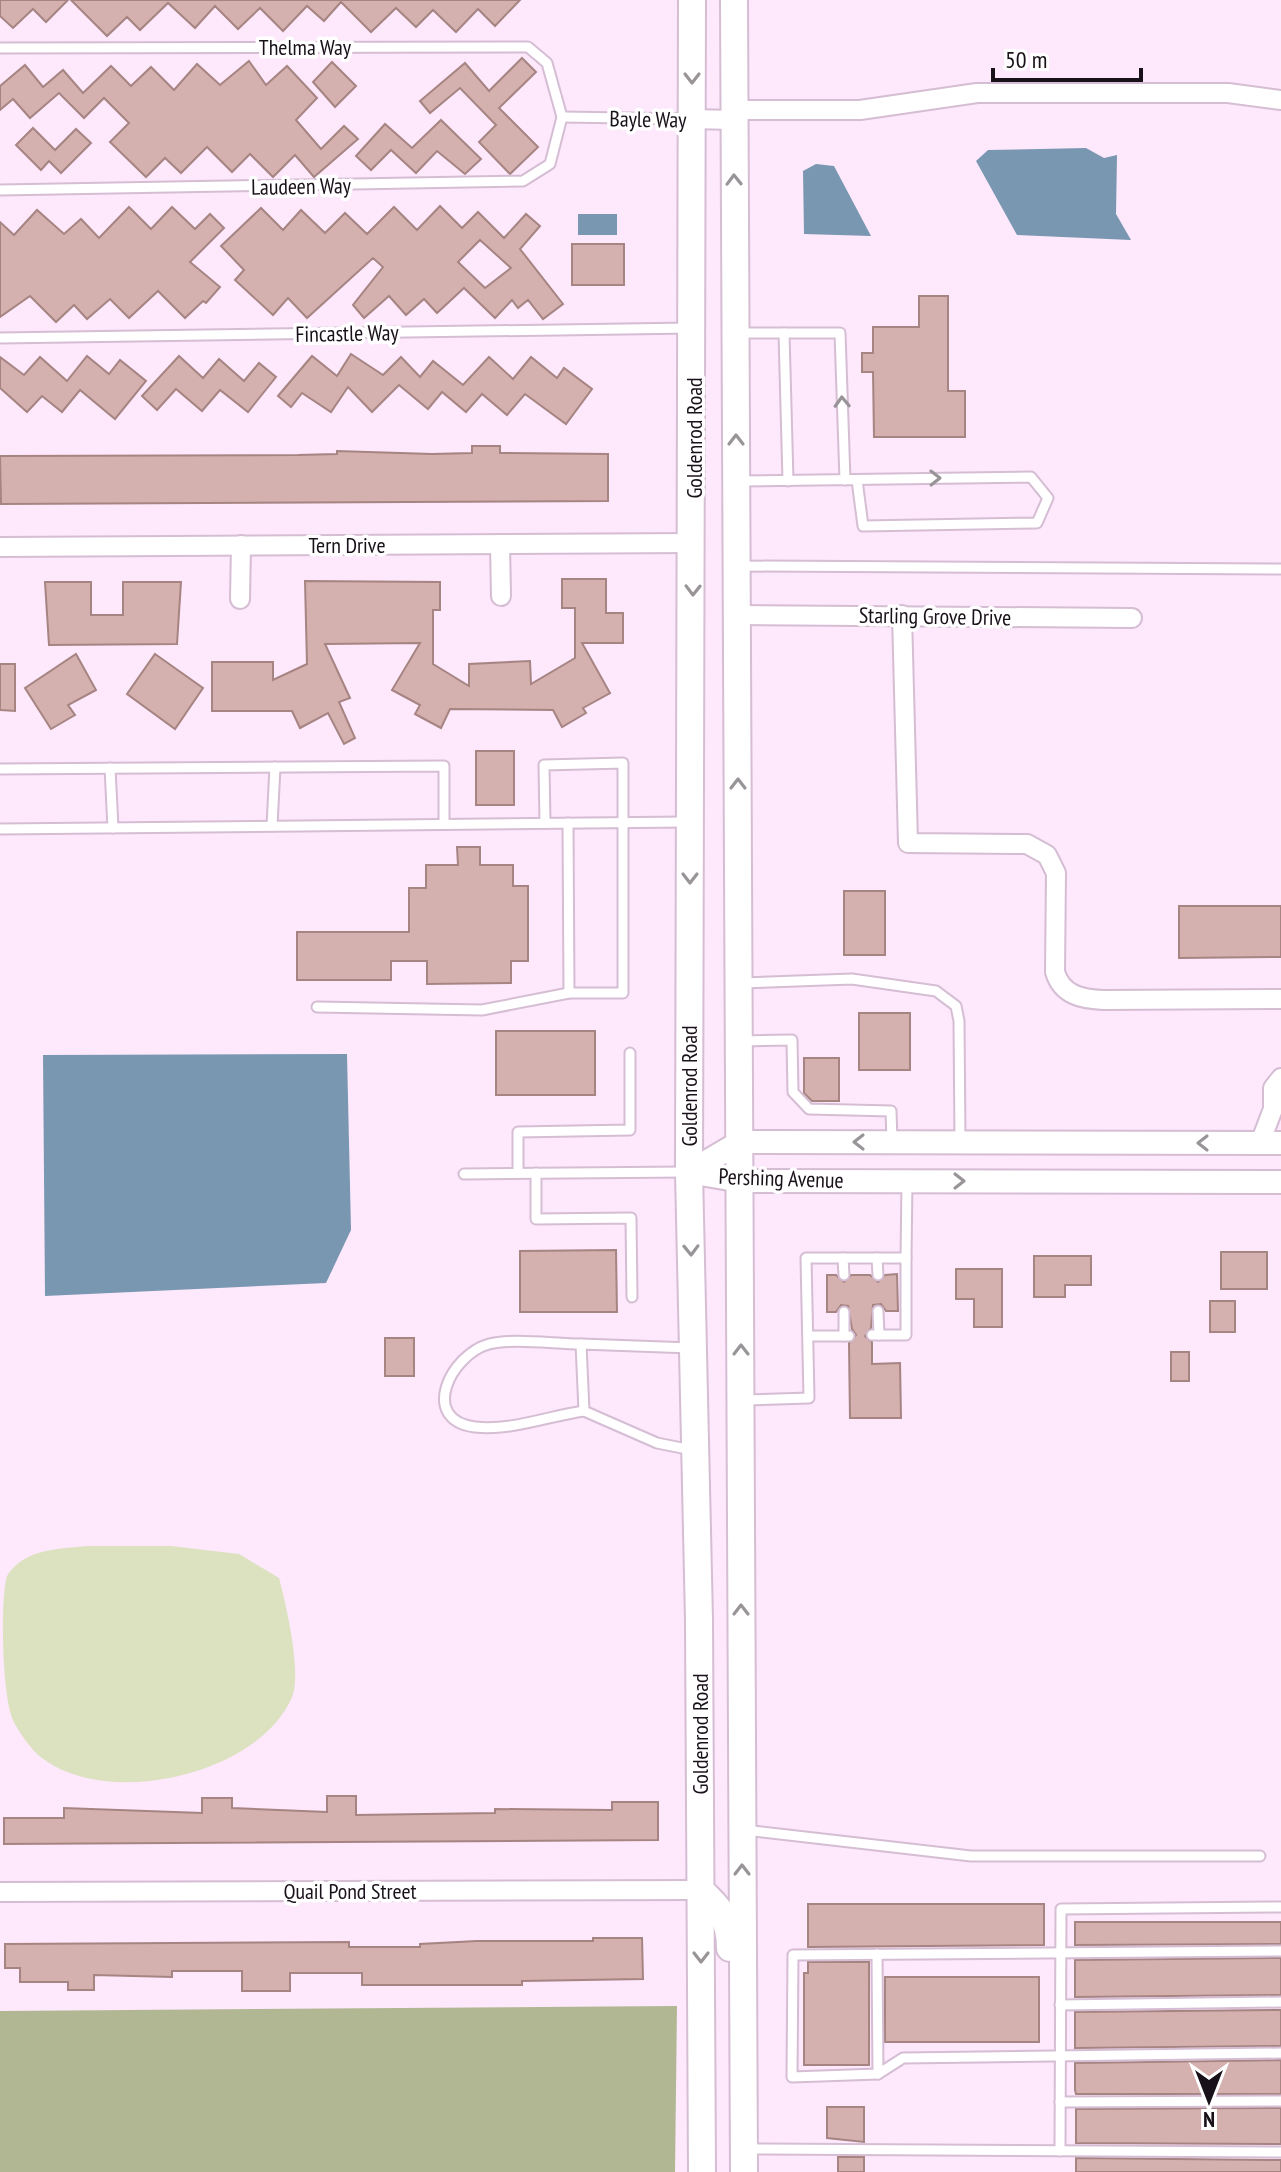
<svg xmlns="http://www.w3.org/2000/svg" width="1281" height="2172" viewBox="0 0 1281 2172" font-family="'PT Sans Narrow',sans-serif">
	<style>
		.green { fill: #dce2bf }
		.forest { fill: #b1b792 }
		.water { fill: #7997b1 }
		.building { fill: #d4b0ae; stroke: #a68482; stroke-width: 2; fill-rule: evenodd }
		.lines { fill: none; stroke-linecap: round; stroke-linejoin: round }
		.service-casing { stroke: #d5bdd4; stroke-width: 13 }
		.minor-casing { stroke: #d5bdd4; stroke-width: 22 }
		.tertiary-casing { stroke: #d5bdd4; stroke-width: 26 }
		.secondary-casing { stroke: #d5bdd4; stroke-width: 30 }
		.service { stroke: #fff; stroke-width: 9 }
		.minor { stroke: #fff; stroke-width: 18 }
		.tertiary { stroke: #fff; stroke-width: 22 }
		.secondary { stroke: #fff; stroke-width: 26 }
		.oneway { stroke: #989498 }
		.labels { text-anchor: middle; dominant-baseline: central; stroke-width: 7; stroke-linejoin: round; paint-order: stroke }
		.street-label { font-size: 22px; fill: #191119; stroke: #fff }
	</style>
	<rect width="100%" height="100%" fill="#fde8fc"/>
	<path class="green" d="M88,1546H171L239,1554L279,1578C286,1604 302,1673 292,1697C259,1775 108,1809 42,1758C32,1751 18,1731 13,1720C2,1697 0,1598 7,1576C25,1548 58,1549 88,1546Z"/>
	<polygon class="forest" points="677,2006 675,2172 0,2172 0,2011"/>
	<g class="water">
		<polygon points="1086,148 1104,158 1117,155 1116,214 1131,240 1017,235 976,161 988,150"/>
		<polygon points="816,164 834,166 871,236 804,234 803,171"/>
		<rect x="578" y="214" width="39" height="21"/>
		<polygon points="347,1054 351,1230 326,1283 45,1296 43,1055"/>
	</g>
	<g class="building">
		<polygon points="0,0 68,0 46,22 33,9 13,28 0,16"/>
		<polygon points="71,0 520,0 495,26 478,9 456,32 433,10 416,27 396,8 371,32 341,2 324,21 307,6 283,31 260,8 238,29 215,6 195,28 168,3 140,30 127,17 107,36"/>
		<polygon points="522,58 536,72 499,108 538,147 510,174 479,142 496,125 460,88 430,113 420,101 465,63 489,91"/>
		<polygon points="249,61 266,85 287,66 317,98 296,120 321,149 344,126 358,139 314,177 295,155 273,177 250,154 232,172 207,147 181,173 165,158 146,177 110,142 129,123 104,98 84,118 59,93 30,118 13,99 0,110 0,86 25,65 43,87 63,70 83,93 111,66 131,86 151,67 174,90 197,64 220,85"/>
		<polygon points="332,62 356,86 335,107 313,82"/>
		<polygon points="441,120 481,159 465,174 437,151 416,173 391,150 371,170 356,156 385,124 412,148"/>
		<polygon points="33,128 55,150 76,129 91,143 61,173 49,161 41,170 16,145"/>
		<path d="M440,206L462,228L478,212L504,238L526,214L540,226L520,249L563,304L543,319L528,300L518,308L512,300L495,318L464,288L437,313L424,299L406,315L389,296L364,318L353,305L383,267L373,258L307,318L288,298L273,315L235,280L244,270L221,246L261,208L283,230L301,210L325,233L345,213L367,234L394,207L417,230ZM480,240L511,268L485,288L458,262Z"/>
		<polygon points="129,207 151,229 172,207 195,229 210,214 224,228 190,262 220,287 206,303 203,301 185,318 158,291 129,318 110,299 87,319 74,305 56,322 30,296 0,317 0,222 14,235 37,210 64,234 81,219 99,238"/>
		<rect x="572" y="244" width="52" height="41"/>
		<polygon points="919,296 948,296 948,391 965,391 965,437 874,437 873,372 862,372 862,353 873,353 873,327 919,327"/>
		<polygon points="351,354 383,375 401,357 420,377 433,361 463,385 489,357 513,379 531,357 557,378 564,368 592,389 566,424 525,394 507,415 482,394 466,412 442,392 428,409 399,385 372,412 348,387 331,412 302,393 291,407 278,396 312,356 337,376"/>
		<polygon points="87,356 109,374 120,360 146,381 115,419 80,390 62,412 42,396 27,412 0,388 0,357 24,375 40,357 67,381"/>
		<polygon points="179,356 203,378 219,359 244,381 259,363 276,377 248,412 220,390 202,411 176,389 157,410 142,396"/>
		<polygon points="472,446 500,446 500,453 608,454 608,501 1,504 0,456 298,455 337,454 337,451 432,454 472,453"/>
		<polygon points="562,579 606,579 606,613 623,613 623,643 582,643 610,693 583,708 586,713 562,727 553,710 450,709 441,728 415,714 420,705 392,690 420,643 325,644 350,698 339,702 355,738 344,744 328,713 300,728 292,711 212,711 212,662 273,662 273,680 307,664 305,581 440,582 440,610 433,610 433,664 469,686 469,664 530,661 531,684 575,658 575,608 562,608"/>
		<polygon points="45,582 91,582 91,615 123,615 123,582 181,582 177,644 49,645"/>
		<polygon points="76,654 96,690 68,705 75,715 51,729 25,688"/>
		<polygon points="155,654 203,688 175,729 127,694"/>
		<polygon points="0,664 15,664 15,711 0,710"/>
		<rect x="476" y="751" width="38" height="54"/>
		<polygon points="457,847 480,847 480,865 513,865 513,886 528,886 528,961 511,961 511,983 427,984 427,961 391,961 391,980 297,980 297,932 409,932 409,888 426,888 426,865 458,865"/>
		<rect x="844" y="891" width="41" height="64"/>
		<polygon points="1179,906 1281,906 1281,957 1179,958"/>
		<rect x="859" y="1013" width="51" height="57"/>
		<rect x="496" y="1031" width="99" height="64"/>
		<polygon points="804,1058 839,1058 839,1101 812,1101 804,1093"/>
		<polygon points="616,1250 617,1312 520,1312 520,1251"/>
		<rect x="1221" y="1252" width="46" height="37"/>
		<polygon points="1034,1256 1091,1256 1091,1285 1065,1285 1065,1297 1034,1297"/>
		<polygon points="956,1269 1002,1269 1002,1327 974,1327 974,1299 956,1299"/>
		<polygon points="897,1274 898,1311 886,1311 881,1304 873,1305 871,1328 865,1336 872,1342 872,1364 900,1363 901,1418 850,1418 849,1343 856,1335 852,1329 848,1306 841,1305 836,1312 827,1312 827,1275 836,1275 844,1282 851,1275 870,1275 878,1282 885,1275"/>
		<rect x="1210" y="1301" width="25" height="31"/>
		<rect x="385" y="1338" width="29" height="38"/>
		<rect x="1171" y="1352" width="18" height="29"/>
		<polygon points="327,1796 356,1796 356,1815 495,1813 495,1809 612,1810 612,1802 658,1802 658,1840 4,1844 4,1818 64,1818 64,1808 202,1813 202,1798 232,1798 232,1808 327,1812"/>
		<polygon points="808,1904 1044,1904 1044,1945 808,1947"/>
		<polygon points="1075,1922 1281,1922 1281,1944 1075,1945"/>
		<polygon points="593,1938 642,1938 643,1979 522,1981 522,1985 362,1985 362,1973 290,1973 290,1991 242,1991 242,1971 172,1971 172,1977 94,1975 94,1990 68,1990 68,1982 20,1982 20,1968 5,1968 5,1944 349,1942 349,1947 420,1947 420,1944 477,1941 593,1941"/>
		<polygon points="1281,1958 1281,1995 1075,1997 1075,1960"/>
		<polygon points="808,1962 869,1962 869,2065 804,2065 804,1973 808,1973"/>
		<rect x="885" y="1977" width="154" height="65"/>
		<polygon points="1281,2010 1281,2046 1075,2048 1075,2012"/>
		<polygon points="1281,2060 1281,2094 1076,2094 1075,2090 1075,2063"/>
		<polygon points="827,2107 864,2107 864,2142 827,2138"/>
		<polygon points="1281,2108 1281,2144 1076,2143 1076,2109"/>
		<rect x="838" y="2157" width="26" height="15"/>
		<polygon points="1076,2158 1281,2160 1281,2172 1076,2172"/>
	</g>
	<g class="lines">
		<defs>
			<g id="service">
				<polyline points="0,48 528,47 547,63 562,117 550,164 523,181 0,190"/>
				<polyline points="562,117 690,119"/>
				<polyline points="739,333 840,333 845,480"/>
				<polyline points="784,333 788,481"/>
				<polyline points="0,338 691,328"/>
				<polyline points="740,481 1031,477 1048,498 1037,523 863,526 857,480"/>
				<polyline points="741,566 1281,569"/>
				<polyline points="110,768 113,828"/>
				<polyline points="0,769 444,766 444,824"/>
				<polyline points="545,823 544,765 623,763 623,993 569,993 568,823"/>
				<polyline points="272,826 275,767"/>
				<polyline points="0,829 687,822"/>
				<polyline points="742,983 852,979 936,991 956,1006 959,1021 960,1142"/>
				<polyline points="317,1007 482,1010 569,993"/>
				<polyline points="743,1041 792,1040 793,1092 809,1109 891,1111 892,1141"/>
				<polyline points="518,1173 518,1132 630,1130 630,1053"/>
				<polyline points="536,1173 536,1219 631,1218 632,1297"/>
				<polyline points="464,1174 686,1172"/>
				<polyline points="843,1258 844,1275"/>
				<polyline points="877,1258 878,1275"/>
				<polyline points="878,1311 879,1335"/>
				<polyline points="844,1312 844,1336"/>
				<polyline points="872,1335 906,1335 906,1258"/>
				<polyline points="809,1336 849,1336"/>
				<path d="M581,1344C555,1344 512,1338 489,1344C450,1355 419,1420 475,1427C512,1431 548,1416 584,1411"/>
				<polyline points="691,1348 581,1344 584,1411 657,1443 692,1450"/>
				<polyline points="744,1400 809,1398 806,1258 906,1258 907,1181"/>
				<polyline points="745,1830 971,1856 1260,1856"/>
				<polyline points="1281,1951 793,1955 792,2077 878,2074 903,2058 1281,2053"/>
				<polyline points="877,1954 878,2074"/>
				<polyline points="1060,2005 1281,2002"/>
				<polyline points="1060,2102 1281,2101"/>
				<polyline points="747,2149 1281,2152"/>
				<polyline points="1060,2151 1061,1909 1281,1907"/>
			</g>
			<g id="minor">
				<polyline points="734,110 860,110 977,93 1228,93 1281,100"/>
				<polyline points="692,119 734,120"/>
				<polyline points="500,544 501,596"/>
				<polyline points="0,547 693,543"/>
				<polyline points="240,599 241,545"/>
				<polyline points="737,615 1132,618"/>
				<path d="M902,615L908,843L1027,844L1047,855L1056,873L1055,972C1062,995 1081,999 1103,1000L1281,999"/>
				<polyline points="1260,1143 1273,1109 1273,1088 1281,1078"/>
				<polyline points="0,1892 700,1890"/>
			</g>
			<g id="tertiary">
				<polyline points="689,1172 740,1142 1281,1143"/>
				<polyline points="689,1172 741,1181 1281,1182"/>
			</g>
			<g id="secondary">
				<polyline points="692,0 689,1172 699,1620 702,2172"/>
				<polyline points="734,0 744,2172"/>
				<path d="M700,1890C720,1908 730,1920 730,1948"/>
			</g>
		</defs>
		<use href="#service" class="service-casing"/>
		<use href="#minor" class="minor-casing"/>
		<use href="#tertiary" class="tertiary-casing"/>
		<use href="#secondary" class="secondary-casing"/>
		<use href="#service" class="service"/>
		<use href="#minor" class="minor"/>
		<use href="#tertiary" class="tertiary"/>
		<use href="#secondary" class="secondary"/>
	</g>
	<defs><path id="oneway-chevron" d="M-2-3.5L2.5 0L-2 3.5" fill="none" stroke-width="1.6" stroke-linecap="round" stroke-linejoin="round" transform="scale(2)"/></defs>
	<g class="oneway">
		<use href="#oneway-chevron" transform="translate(692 78) rotate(90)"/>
		<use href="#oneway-chevron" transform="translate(734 180) rotate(-91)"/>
		<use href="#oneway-chevron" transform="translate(842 402) rotate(-92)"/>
		<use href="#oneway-chevron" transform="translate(736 440) rotate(-90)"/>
		<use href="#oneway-chevron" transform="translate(935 478) rotate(-1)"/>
		<use href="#oneway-chevron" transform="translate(693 590) rotate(91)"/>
		<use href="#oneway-chevron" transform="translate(738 784) rotate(-90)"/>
		<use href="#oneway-chevron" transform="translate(690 878) rotate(90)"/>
		<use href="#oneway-chevron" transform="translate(859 1142) rotate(-180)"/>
		<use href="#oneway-chevron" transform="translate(1203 1143) rotate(-180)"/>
		<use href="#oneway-chevron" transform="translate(959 1181)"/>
		<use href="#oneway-chevron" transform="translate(691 1250) rotate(89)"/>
		<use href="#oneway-chevron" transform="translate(741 1350) rotate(-90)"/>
		<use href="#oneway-chevron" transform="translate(741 1610) rotate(-90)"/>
		<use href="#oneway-chevron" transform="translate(742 1870) rotate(-90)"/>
		<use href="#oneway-chevron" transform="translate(701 1957) rotate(90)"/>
	</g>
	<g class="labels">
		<g class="street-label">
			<text x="305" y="47">Thelma Way</text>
			<text transform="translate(648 119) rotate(1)">Bayle Way</text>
			<text transform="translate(301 186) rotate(-1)">Laudeen Way</text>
			<text transform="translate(347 333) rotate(-1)">Fincastle Way</text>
			<text transform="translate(694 438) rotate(-90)">Goldenrod Road</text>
			<text x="347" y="545">Tern Drive</text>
			<text transform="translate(935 616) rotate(1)">Starling Grove Drive</text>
			<text transform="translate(689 1086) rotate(-90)">Goldenrod Road</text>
			<text transform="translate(781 1178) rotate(2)">Pershing Avenue</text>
			<text transform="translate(700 1734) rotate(-90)">Goldenrod Road</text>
			<text x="350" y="1891">Quail Pond Street</text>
		</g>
	</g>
	<g transform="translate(1209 2100) rotate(180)" stroke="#ffffff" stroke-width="6" paint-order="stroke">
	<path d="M0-6L14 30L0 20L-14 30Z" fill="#191119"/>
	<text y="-12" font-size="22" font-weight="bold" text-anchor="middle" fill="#191119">N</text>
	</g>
	<path d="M993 68v12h148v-12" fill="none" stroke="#191119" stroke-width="4"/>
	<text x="1005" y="68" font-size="24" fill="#191119" stroke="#ffffff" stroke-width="6" paint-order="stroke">50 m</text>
</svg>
